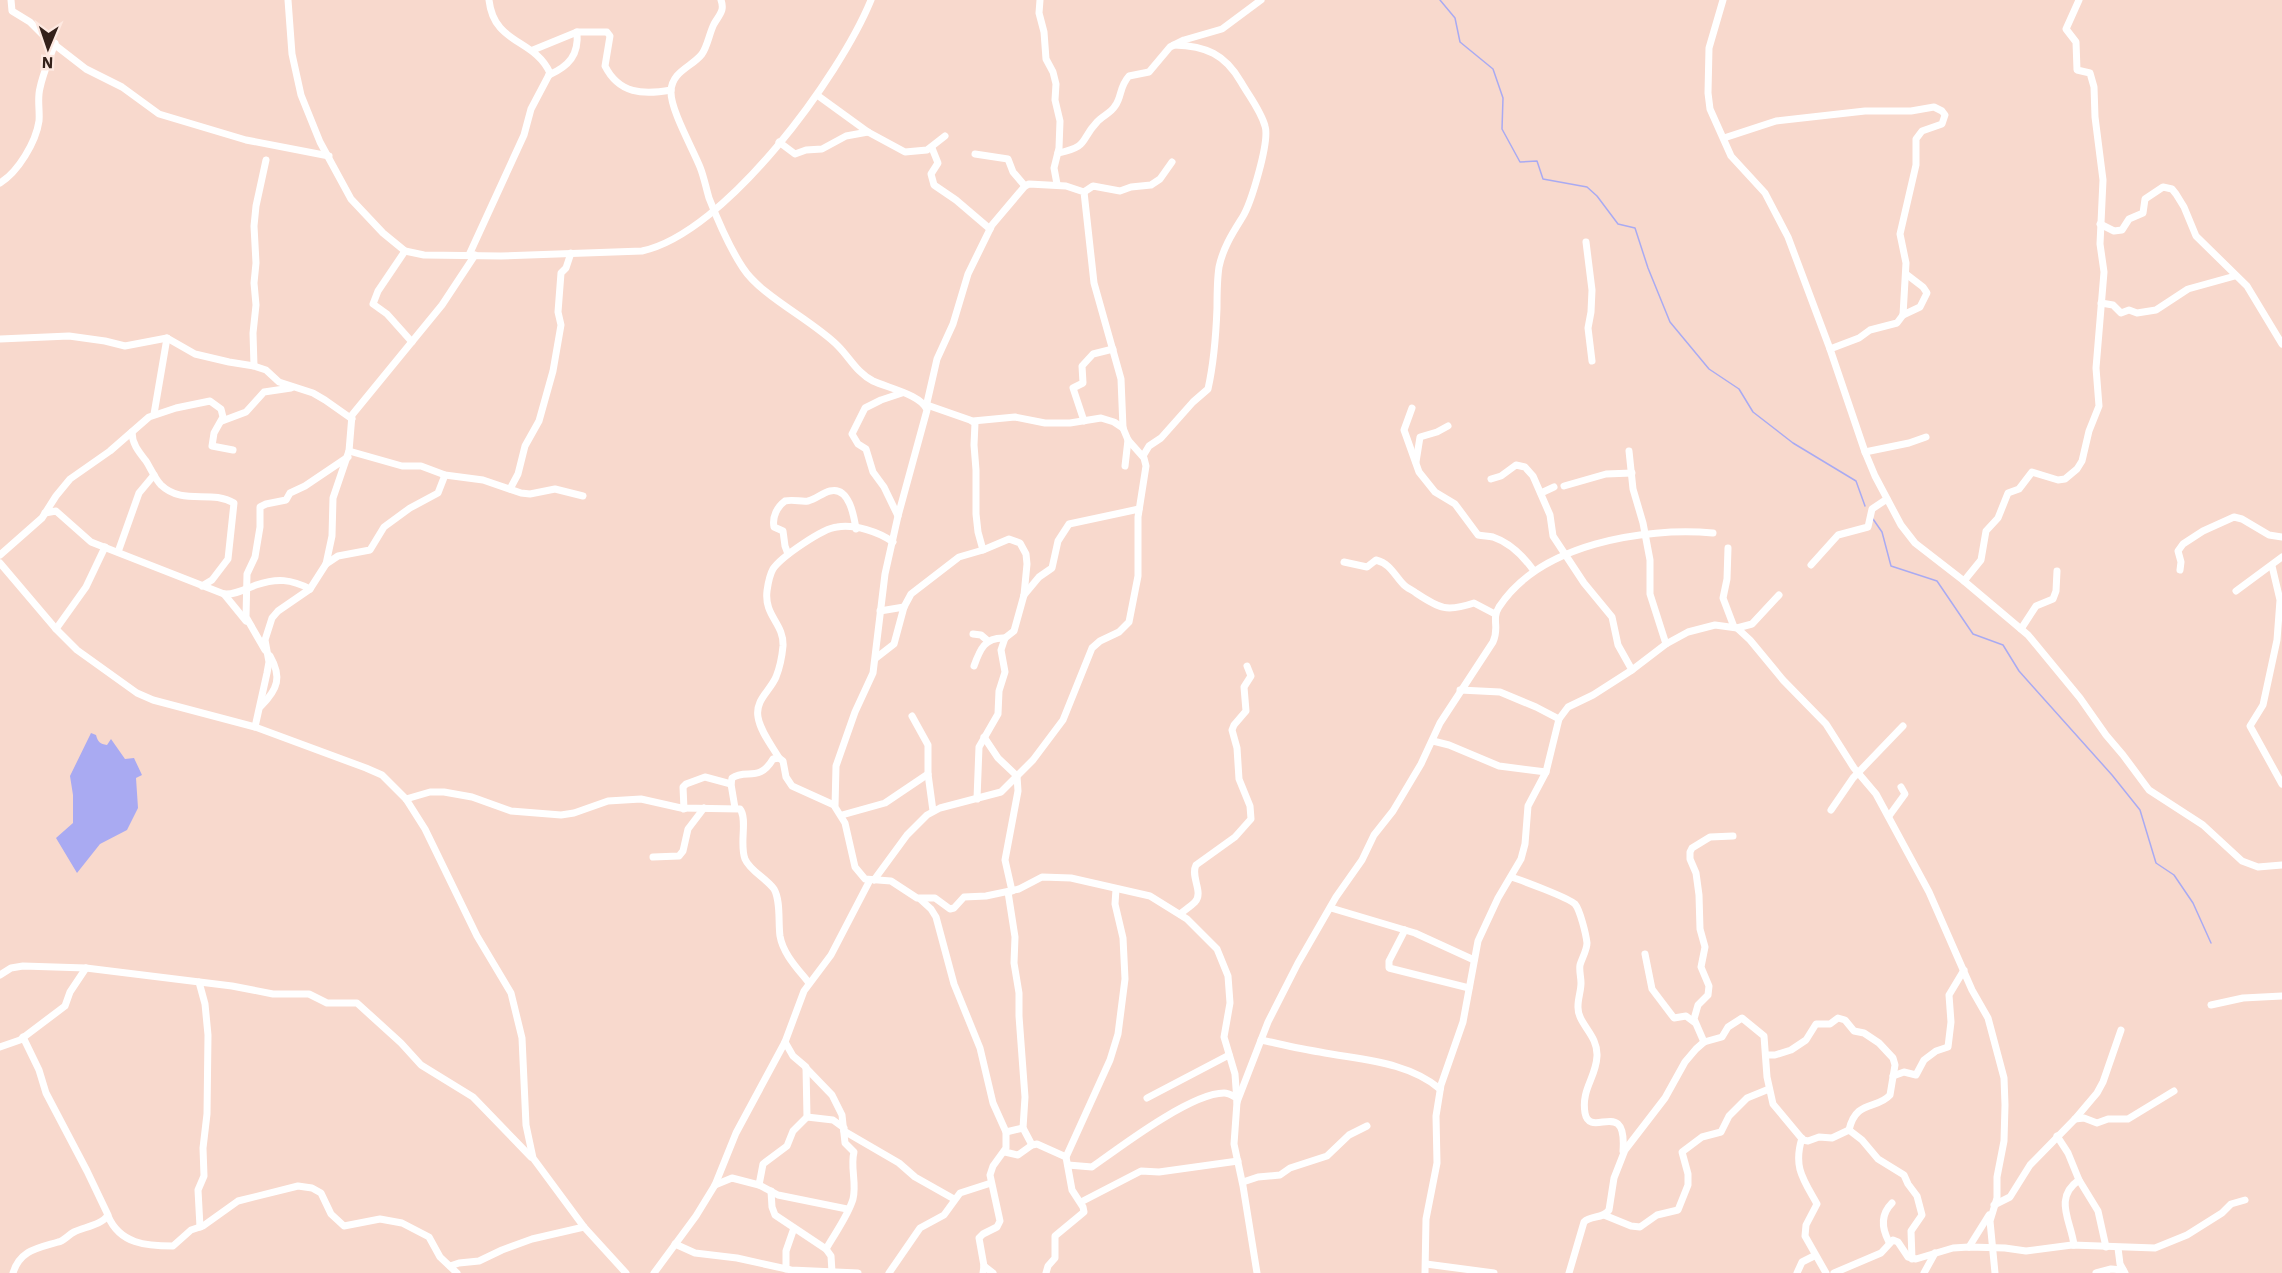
<svg xmlns="http://www.w3.org/2000/svg" width="2282" height="1273" viewBox="0 0 2282 1273" font-family="'IBM Plex Sans',sans-serif">
	<style>
		.water { fill: #a9aaf2 }
		.lines { fill: none; stroke-linecap: round; stroke-linejoin: round }
		.stream { stroke: #a9aaf2; stroke-width: 1.5 }
		.minor { stroke: #fff; stroke-width: 7 }
	</style>
	<rect width="100%" height="100%" fill="#f8d9cd"/>
	<path class="water" d="M91,733L96,735C98,742 100,744 107,745L111,739L125,759L134,758L142,775L136,778L138,808L127,830L100,844L77,873L56,838L73,823V795L70,776Z"/>
	<g class="lines">
		<g class="stream">
			<polyline points="1440,0 1455,18 1460,42 1493,69 1503,98 1502,129 1520,162 1537,161 1543,179 1587,187 1597,196 1618,224 1635,228 1648,268 1670,322 1709,369 1739,389 1753,412 1793,443 1856,481 1865,506"/>
			<polyline points="1873,519 1882,532 1891,566 1937,581 1973,634 2003,645 2019,671 2112,775 2140,810 2156,863 2174,875 2193,903 2211,943"/>
		</g>
		<g class="minor">
			<polyline points="11,0 12,11 30,22 46,38 86,69 122,87 159,114 246,140 329,156"/>
			<path d="M288,0L292,54L301,95L320,142L351,199L383,233L405,251L424,255L501,256L642,251C726,233 840,76 871,0"/>
			<path d="M721,0C725,11 719,15 714,24C709,34 708,45 702,54C692,67 672,71 671,91C670,109 693,149 700,167C704,177 706,188 709,198C718,221 729,247 743,268C761,296 812,320 838,346C850,358 857,373 873,381C888,388 922,395 927,410L898,516L885,574L873,673L855,712L836,766L835,807L845,823L855,867L865,879L891,881L917,898H935L950,909L954,908L964,897L986,896L1019,889L1042,877L1071,878L1150,896L1187,919L1217,949L1228,976L1230,1003L1224,1037L1235,1074L1237,1102"/>
			<polyline points="1040,0 1039,13 1044,32 1046,59 1053,72 1056,84 1055,100 1060,121 1059,148 1054,168 1057,184"/>
			<polyline points="1723,0 1709,48 1708,93 1710,109 1731,156 1765,193 1788,237 1830,349 1865,452 1875,476 1901,525 1915,543 1964,581 2028,635 2080,698 2106,735 2123,755 2149,790 2203,825 2242,861 2258,867 2282,865"/>
			<path d="M533,50L577,32H607L610,36L605,66C619,94 643,95 671,90"/>
			<path d="M549,75C569,66 579,55 577,32"/>
			<polyline points="817,95 868,132 905,152 927,150 945,136"/>
			<polyline points="1724,138 1776,121 1865,111 1911,111 1934,107 1942,111 1945,115 1942,124 1922,131 1916,139 1916,165 1900,234 1906,263 1903,315 1897,323 1870,330 1859,338 1830,349"/>
			<polyline points="779,142 795,154 806,150 822,149 846,136 868,132"/>
			<polyline points="932,148 938,163 931,174 934,185 956,200 990,229"/>
			<path d="M1058,153C1090,146 1079,141 1097,122C1102,116 1111,113 1115,106C1122,97 1119,87 1129,76L1149,72L1170,47L1184,40L1222,29L1261,0"/>
			<polyline points="975,154 1008,159 1013,172 1025,186"/>
			<path d="M0,183C18,172 36,142 39,121C40,110 37,99 40,88C43,73 50,58 55,43"/>
			<polyline points="1084,192 1093,186 1120,191 1131,187 1151,185 1160,179 1172,162"/>
			<polyline points="2100,224 2114,231 2122,230 2129,219 2143,213 2145,199 2163,187 2172,189 2176,194 2184,207 2196,236 2247,286 2282,344"/>
			<polyline points="1586,242 1592,290 1591,312 1588,328 1592,361"/>
			<polyline points="405,251 378,291 373,304 387,314 412,342"/>
			<path d="M469,255L524,135L531,109L550,73C534,38 494,45 489,0"/>
			<polyline points="2101,303 2113,305 2121,313 2129,310 2137,313 2156,310 2188,289 2235,276"/>
			<polyline points="1903,315 1920,307 1927,293 1923,287 1906,274"/>
			<polyline points="0,339 69,336 105,341 125,346 167,338 195,354 229,362 254,366 266,370 279,382 313,393 325,400 352,419"/>
			<polyline points="254,366 253,333 256,305 254,283 256,263 254,226 256,206 266,160"/>
			<polyline points="927,405 970,420 975,423 974,445 976,470 976,514 978,532 983,550"/>
			<path d="M1412,408L1404,430L1419,472L1435,492L1455,504L1478,535C1483,536 1488,536 1493,537C1511,543 1524,557 1534,571"/>
			<polyline points="154,414 167,338"/>
			<polyline points="222,421 246,412 264,392 291,388"/>
			<polyline points="973,421 1015,417 1045,423 1070,423 1101,418 1114,422 1123,428"/>
			<polyline points="1084,421 1073,388 1083,383 1082,366 1093,354 1113,349"/>
			<path d="M132,432C132,444 139,452 146,461C151,469 155,479 161,485C183,506 211,489 234,503L228,559L212,580L202,586"/>
			<polyline points="349,451 402,466 421,466 445,475 483,480 521,493 530,494 555,489 583,496"/>
			<polyline points="1629,451 1633,489 1643,523 1650,560 1650,594 1666,644"/>
			<polyline points="1865,452 1909,443 1926,437"/>
			<path d="M1143,456L1149,446L1161,438L1193,402L1208,389C1214,362 1216,335 1217,308C1217,295 1217,280 1219,267C1223,248 1232,234 1242,218C1251,204 1270,141 1265,126C1261,111 1249,96 1241,82C1225,54 1206,46 1174,45"/>
			<polyline points="1416,462 1420,437 1437,432 1448,426"/>
			<polyline points="1125,466 1128,440"/>
			<polyline points="1491,479 1501,476 1516,465 1525,467 1533,476 1550,515 1553,536 1584,583 1612,617 1618,645 1632,670"/>
			<polyline points="1564,486 1606,474 1632,473"/>
			<polyline points="510,489 518,474 525,446 539,421 553,371 561,325 558,312 561,273 566,268 571,253"/>
			<polyline points="1541,493 1554,487"/>
			<path d="M45,513L56,511L91,542L224,594C236,595 245,589 256,585C277,578 291,579 310,589"/>
			<polyline points="898,516 884,487 873,472 866,449 858,444 852,434 865,408 881,400 902,393"/>
			<polyline points="1728,548 1727,579 1723,598 1734,627"/>
			<polyline points="118,552 139,493 154,475"/>
			<path d="M788,554L785,546L783,531L774,527C772,517 777,507 785,501C793,499 801,502 808,501C816,499 822,493 830,491C849,486 854,516 856,529"/>
			<polyline points="0,555 42,518 56,496 70,479 110,451 149,417 176,408 210,401 221,409 223,417 214,433 212,446 233,450"/>
			<path d="M1344,562L1367,567L1376,560C1391,564 1394,575 1404,585C1407,588 1412,590 1416,593C1440,609 1447,612 1474,603L1495,614"/>
			<polyline points="0,563 56,629 77,650 137,693 153,700 255,727 366,768 382,775 406,799 425,829 477,936 511,993 522,1038 526,1125 533,1158 584,1227 626,1273"/>
			<polyline points="326,564 338,556 370,550 384,527 410,508 438,493 445,475"/>
			<polyline points="1811,565 1838,535 1868,527 1872,509 1887,499"/>
			<polyline points="2272,566 2280,600 2277,640 2263,705 2250,726 2282,784"/>
			<polyline points="2180,570 2181,562 2178,551 2183,544 2203,531 2234,517 2242,519 2269,535 2282,537"/>
			<polyline points="1964,581 1981,560 1986,531 1998,518 2008,493 2019,489 2032,472 2058,480 2065,479 2077,469 2082,461 2089,431 2099,406 2096,368 2104,272 2100,244 2103,180 2095,117 2094,87 2090,73 2077,70 2076,42 2066,29 2079,0"/>
			<polyline points="2236,591 2282,557"/>
			<polyline points="224,594 246,621"/>
			<polyline points="1024,595 1039,577 1052,568 1058,541 1069,524 1139,509"/>
			<polyline points="880,611 904,607"/>
			<polyline points="1737,628 1752,624 1779,595"/>
			<polyline points="56,629 86,587 105,547"/>
			<polyline points="2021,629 2036,606 2053,599 2056,591 2057,571"/>
			<polyline points="973,634 981,635 988,641"/>
			<polyline points="265,650 246,617 247,574 255,557 260,527 260,507 266,504 286,500 290,493 305,486 348,457"/>
			<polyline points="876,658 894,644 904,607 911,594 959,557 983,550 1009,539 1020,543 1026,554 1027,564 1024,595 1014,631 1005,638 1001,650 1005,672 999,691 998,714 979,747 977,799"/>
			<path d="M974,666C980,649 985,637 1005,638"/>
			<polyline points="1460,690 1500,692 1536,707 1559,719"/>
			<path d="M261,706C278,689 282,677 270,656"/>
			<polyline points="912,716 928,745 928,774 933,811"/>
			<polyline points="255,727 267,673 269,662 265,640 272,618 278,611 310,589 326,564 332,536 333,498 349,451 352,415 442,305 475,255"/>
			<polyline points="984,737 998,758 1017,776 1018,791 1005,860 1012,891"/>
			<polyline points="1433,741 1449,745 1499,766 1546,772"/>
			<path d="M779,758C772,746 760,731 758,717C755,700 770,691 776,677C780,667 782,657 783,646C784,623 764,616 767,591C768,584 769,576 773,569C781,557 823,528 837,527C855,524 879,532 893,542"/>
			<path d="M406,799L430,792H444L472,797L511,811L561,815L574,813L608,801L641,799L681,808L740,809C748,819 739,844 745,859C750,871 766,878 774,889C781,901 778,922 780,936C783,954 798,969 809,983"/>
			<path d="M735,808L731,784L732,778C746,768 759,783 773,759L779,758L783,761L786,777L792,786L834,805"/>
			<polyline points="684,809 683,787 686,784 705,777 731,784"/>
			<polyline points="1831,810 1853,778 1903,726"/>
			<polyline points="842,815 885,803 928,774"/>
			<polyline points="1889,816 1905,794 1901,787"/>
			<polyline points="653,857 679,856 683,851 688,829 704,808"/>
			<path d="M1511,877C1521,880 1569,898 1575,904C1580,910 1586,934 1587,943C1587,950 1582,958 1580,965C1579,971 1581,977 1581,983C1581,991 1578,998 1578,1006C1577,1024 1598,1034 1597,1056C1596,1078 1581,1089 1585,1113C1590,1140 1627,1096 1623,1151"/>
			<polyline points="874,880 907,835 927,815 940,808 1001,792 1033,760 1063,720 1092,648 1100,641 1119,632 1129,622 1138,576 1138,517 1146,466 1144,458 1128,440 1123,428 1121,379 1094,283 1084,192 1066,186 1029,184 1025,186 992,225 968,274 953,324 937,359 926,407"/>
			<polyline points="1008,892 1015,937 1014,963 1019,993 1019,1016 1025,1097 1023,1128 1032,1145"/>
			<polyline points="920,899 931,909 936,917 954,984 980,1048 993,1103 1006,1132 1006,1148 993,1166 990,1175 1000,1221 997,1227 983,1234 979,1238 984,1266 983,1273"/>
			<polyline points="1331,908 1415,933 1474,960"/>
			<path d="M1180,914C1185,910 1191,906 1195,902C1204,892 1190,877 1196,865L1235,837L1251,819L1250,806L1239,779L1237,748L1232,730L1234,725L1246,711L1244,687L1251,676L1247,666"/>
			<polyline points="1405,930 1389,961 1389,968 1469,988"/>
			<polyline points="1645,954 1652,989 1674,1018 1686,1016 1694,1022"/>
			<polyline points="0,975 11,968 23,966 86,968 232,986 273,994 309,994 327,1003 357,1003 401,1043 421,1065 473,1097 531,1157"/>
			<polyline points="199,982 205,1004 208,1035 207,1114 203,1148 204,1176 198,1190 200,1227"/>
			<polyline points="2211,1005 2243,998 2282,996"/>
			<path d="M1261,1040C1280,1044 1300,1049 1320,1052C1360,1060 1407,1061 1440,1089"/>
			<polyline points="1704,1042 1694,1019 1698,1005 1708,995 1709,986 1701,967 1705,947 1700,929 1699,895 1696,873 1690,859 1690,852 1692,848 1710,837 1733,836"/>
			<polyline points="0,1047 20,1040 65,1006 70,992 86,968"/>
			<path d="M1766,1055H1775L1791,1050L1806,1040L1816,1024H1830L1838,1018L1845,1020L1854,1031L1864,1033L1879,1043L1893,1058L1895,1065L1890,1095C1877,1110 1856,1099 1849,1130"/>
			<path d="M806,1068L832,1095L842,1115L845,1143L854,1152C850,1167 857,1183 853,1199C848,1216 835,1233 826,1249"/>
			<polyline points="1893,1076 1904,1072 1916,1075 1924,1060 1936,1051 1948,1047 1951,1022 1949,995 1964,970"/>
			<polyline points="1147,1098 1229,1055"/>
			<polyline points="807,1117 833,1120 844,1128"/>
			<polyline points="2075,1119 2084,1118 2097,1123 2108,1119 2128,1119 2174,1091"/>
			<polyline points="844,1131 899,1163 915,1177 954,1199"/>
			<polyline points="1006,1132 1023,1128"/>
			<polyline points="2057,1136 2068,1153 2079,1180 2098,1211 2106,1247"/>
			<path d="M1802,1138C1793,1167 1803,1179 1817,1204L1806,1225L1805,1236L1826,1273"/>
			<polyline points="1005,1152 1018,1155 1032,1145 1037,1144 1066,1157"/>
			<path d="M1068,1165L1092,1167C1120,1147 1191,1093 1224,1093C1229,1093 1233,1096 1237,1098"/>
			<polyline points="1243,1182 1258,1177 1280,1175 1290,1168 1327,1156 1349,1135 1367,1126"/>
			<polyline points="715,1185 732,1178 759,1185 763,1164 787,1146 793,1131 807,1117 806,1067 793,1056 785,1042"/>
			<polyline points="759,1185 778,1195 847,1209"/>
			<polyline points="771,1191 772,1207 775,1215 826,1249 831,1256 832,1272"/>
			<polyline points="1081,1202 1141,1171 1159,1172 1238,1161"/>
			<polyline points="1994,1205 2010,1197 2030,1165 2075,1119 2097,1093 2103,1082 2121,1030"/>
			<polyline points="1604,1215 1631,1226 1640,1227 1657,1215 1678,1210 1688,1185 1688,1174 1682,1152 1702,1137 1721,1132 1729,1116 1747,1098 1769,1089"/>
			<path d="M108,1216C120,1244 146,1246 173,1246L191,1230L203,1226L238,1201L298,1186L312,1188L321,1193L331,1214L344,1226L380,1219L402,1223L429,1237L440,1257L457,1273"/>
			<path d="M1889,1242C1882,1229 1880,1215 1892,1203"/>
			<polyline points="675,1244 695,1253 737,1258 791,1270 858,1273"/>
			<path d="M2074,1245C2071,1221 2053,1198 2079,1180"/>
			<polyline points="1969,1247 1989,1215"/>
			<polyline points="2118,1248 2120,1264 2125,1273"/>
			<polyline points="1426,1264 1494,1273"/>
			<polyline points="450,1266 459,1263 479,1261 502,1250 532,1239 584,1227"/>
			<polyline points="984,1266 993,1273"/>
			<polyline points="786,1269 786,1251 794,1228"/>
			<path d="M13,1273C20,1250 38,1248 58,1242C64,1241 68,1235 74,1232C84,1227 102,1225 108,1215L87,1171L46,1093L39,1070L23,1037"/>
			<polyline points="654,1273 696,1216 715,1185 736,1133 785,1042 804,991 831,955 870,880"/>
			<polyline points="889,1273 920,1228 944,1215 960,1193 991,1183"/>
			<polyline points="1046,1273 1048,1266 1055,1258 1055,1236 1084,1212 1083,1207 1072,1190 1066,1157 1110,1060 1118,1034 1125,979 1123,938 1115,904 1116,889"/>
			<path d="M1257,1273L1243,1186L1234,1144L1237,1102L1268,1022L1298,963L1336,897L1362,860L1374,835L1393,811L1421,764L1440,723L1493,642C1500,627 1491,620 1499,607C1540,544 1643,527 1713,533"/>
			<polyline points="1425,1273 1426,1219 1437,1163 1436,1116 1441,1085 1463,1022 1478,941 1498,898 1521,859 1525,844 1528,806 1546,772 1559,719 1568,707 1593,695 1632,670 1666,644 1688,632 1715,625 1737,628 1750,640 1783,680 1826,724 1854,768 1876,794 1929,892 1972,990 1988,1018 2004,1078 2005,1105 2004,1141 1997,1177 1997,1198 1990,1221 1995,1273"/>
			<path d="M1569,1273L1584,1222C1591,1215 1603,1219 1609,1210L1614,1178L1625,1150L1665,1098L1685,1062L1696,1049L1704,1042L1722,1037L1728,1027L1742,1018L1764,1036L1767,1077L1773,1104L1803,1140L1808,1141L1819,1137L1832,1138L1849,1130L1862,1140L1878,1159L1904,1175L1908,1184L1917,1196L1922,1215L1911,1231L1912,1259"/>
			<polyline points="1797,1273 1802,1262 1814,1256"/>
			<polyline points="1834,1273 1881,1253 1893,1240 1898,1242 1908,1257 1916,1259 1953,1248 1969,1247 2005,1248 2026,1251 2072,1245 2155,1248 2187,1235 2222,1213 2231,1204 2245,1200"/>
			<polyline points="1924,1273 1935,1253"/>
			<polyline points="2096,1273 2111,1269 2123,1270"/>
		</g>
	</g>
	<g transform="translate(48 48) rotate(182)" stroke="#fee9e1" stroke-width="4.5" paint-order="stroke">
	<path d="M0-4.5L10 22L0 15L-10 22Z" fill="#34211a"/>
	<text y="-9" font-size="16" font-weight="bold" text-anchor="middle" fill="#34211a">N</text>
	</g>
</svg>
